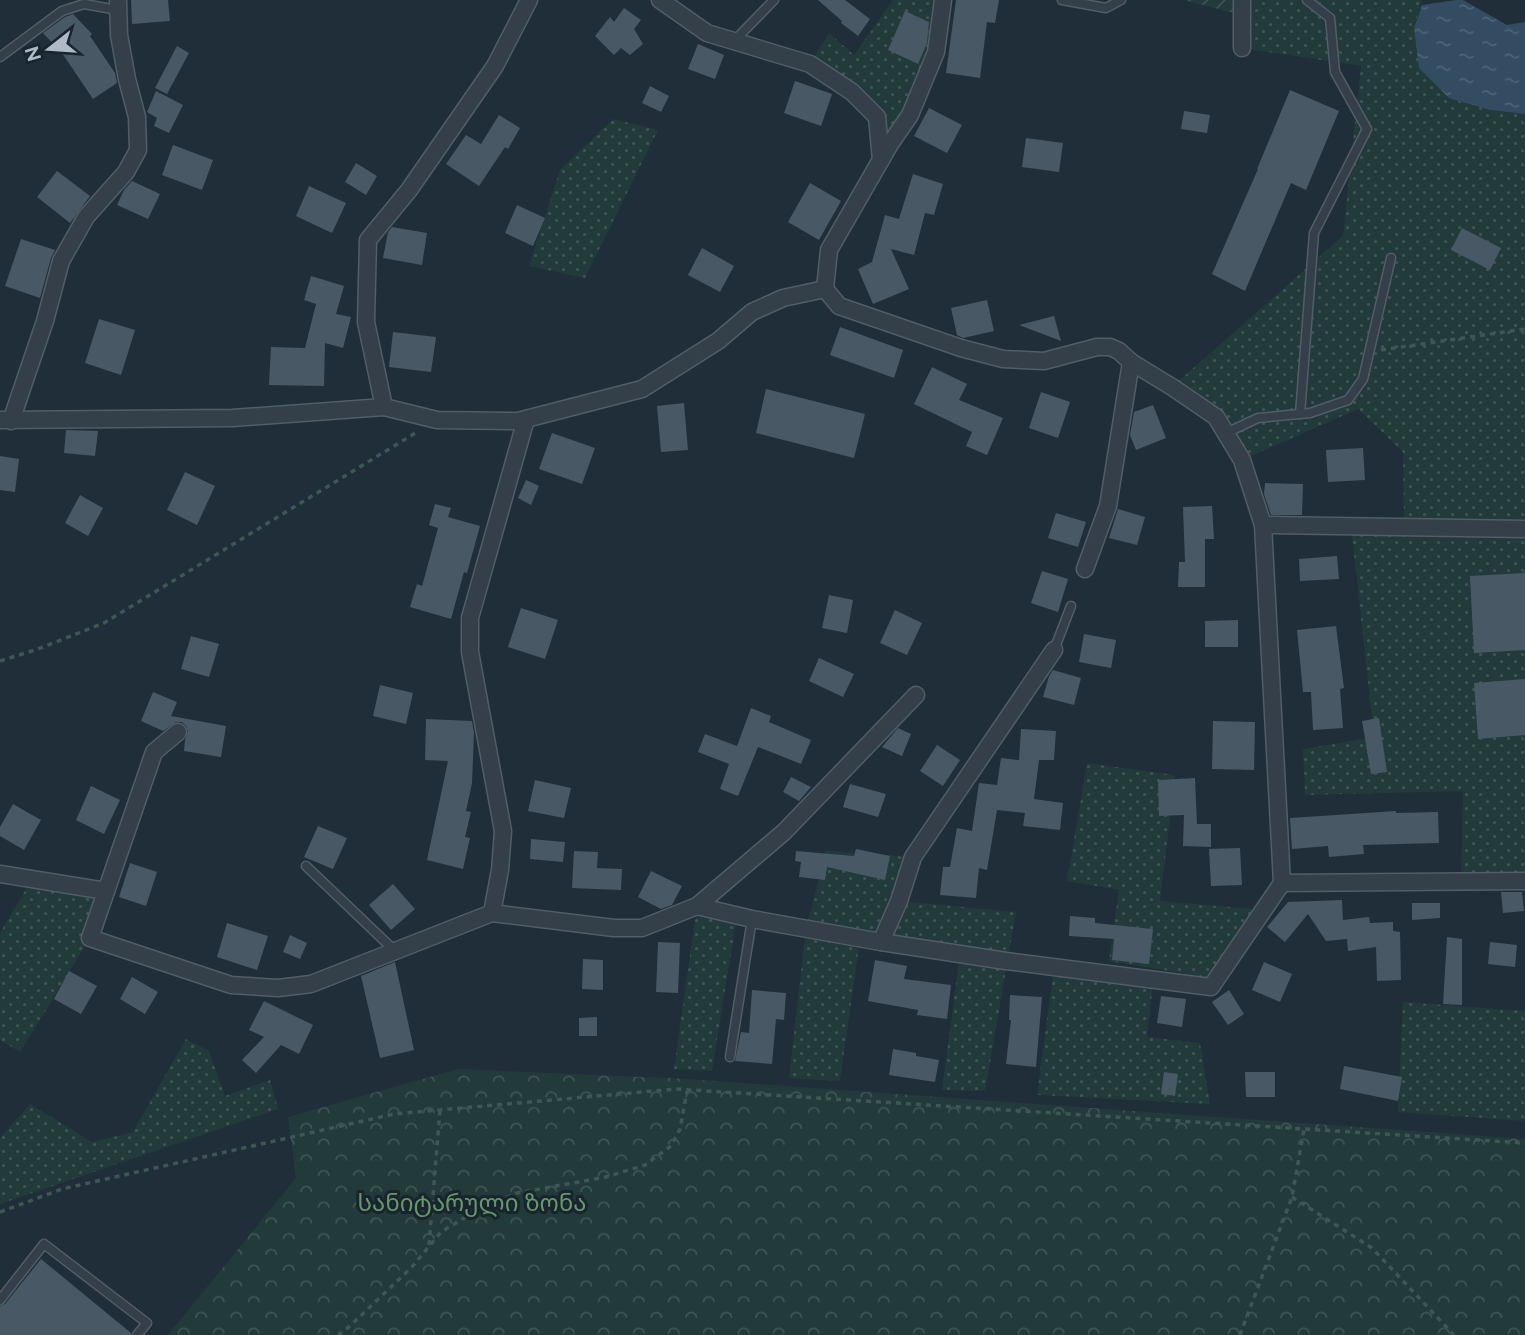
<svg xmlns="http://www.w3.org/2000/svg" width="1525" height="1335" viewBox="0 0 1525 1335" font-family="Raleway,'Noto Sans Georgian',sans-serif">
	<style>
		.grass { fill: url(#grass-dots) }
		.forest { fill: url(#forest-crowns) }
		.garden { fill: url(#garden-furrows) }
		.water { fill: url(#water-ripples) }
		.building { fill: #485865 }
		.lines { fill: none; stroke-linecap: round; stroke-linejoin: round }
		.lane-casing { stroke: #515d67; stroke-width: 11 }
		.street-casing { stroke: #515d67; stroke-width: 19 }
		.path { stroke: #405656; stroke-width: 3.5; stroke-dasharray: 5 5; stroke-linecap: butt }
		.lane { stroke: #343f49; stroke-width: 8 }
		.street { stroke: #343f49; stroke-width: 16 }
		.labels { text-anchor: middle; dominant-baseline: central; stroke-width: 6; stroke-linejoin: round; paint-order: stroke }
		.park-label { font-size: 24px; fill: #65976a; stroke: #19242e }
	</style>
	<defs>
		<pattern id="grass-dots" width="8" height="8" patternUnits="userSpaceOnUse" patternTransform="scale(1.75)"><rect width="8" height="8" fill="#223a3a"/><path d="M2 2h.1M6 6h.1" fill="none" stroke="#405455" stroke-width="1.8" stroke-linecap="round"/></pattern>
		<pattern id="forest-crowns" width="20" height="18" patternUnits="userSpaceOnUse" patternTransform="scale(1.75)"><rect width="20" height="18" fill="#223a3a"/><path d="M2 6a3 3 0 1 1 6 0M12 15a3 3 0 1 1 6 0" fill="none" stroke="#405455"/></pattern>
		<pattern id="garden-furrows" width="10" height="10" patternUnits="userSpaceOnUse" patternTransform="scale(1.75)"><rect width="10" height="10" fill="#223a3a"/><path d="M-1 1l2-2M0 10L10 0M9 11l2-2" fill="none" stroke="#405455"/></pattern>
		<pattern id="water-ripples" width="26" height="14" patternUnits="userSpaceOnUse" patternTransform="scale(1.75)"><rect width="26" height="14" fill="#334c61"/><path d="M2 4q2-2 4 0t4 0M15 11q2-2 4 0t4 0" fill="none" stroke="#4e6476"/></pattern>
	</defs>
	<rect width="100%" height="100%" fill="#202e39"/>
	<g class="grass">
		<polygon points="893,0 943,0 936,52 890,144 877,117 810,64 829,33 854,55"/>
		<polygon points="1242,0 1422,0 1414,28 1490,110 1525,114 1525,881 1461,882 1463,791 1305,795 1303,749 1374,737 1351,526 1404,527 1403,452 1358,409 1242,460 1216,417 1172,387 1343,236 1361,66 1242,48"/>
		<polygon points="613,119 658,130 585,278 529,266 560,170"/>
		<polygon points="1087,763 1175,775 1160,901 1265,910 1212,978 1109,961 1119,890 1067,881"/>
		<polygon points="826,851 913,857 900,901 1016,912 985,1091 942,1090 960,954 860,939 840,1081 789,1078 806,928"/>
		<polygon points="32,879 106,891 90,938 20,1052 0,1040 0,933"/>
		<polygon points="697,906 737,916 712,1071 674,1069"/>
		<polygon points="1054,968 1153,983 1147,1037 1200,1043 1210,1104 1037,1095"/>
		<polygon points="1403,1002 1525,1011 1525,1121 1398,1112"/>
		<polygon points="186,1039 209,1051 225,1096 270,1080 278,1109 0,1204 0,1138 30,1104 92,1142 133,1132"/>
	</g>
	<polygon class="forest" points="458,1069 687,1079 1525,1139 1525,1335 168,1335 296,1178 288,1117"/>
	<polygon class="garden" points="1183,0 1242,0 1242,15"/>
	<polygon class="water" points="1456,0 1463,0 1507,25 1525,22 1525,114 1490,110 1449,98 1419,68 1414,28 1422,5"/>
	<g class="building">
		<polygon points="131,0 168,0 170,21 132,24"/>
		<polygon points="818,0 845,0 870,19 858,36 841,23 842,21"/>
		<polygon points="956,0 999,0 995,23 987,22 980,78 946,73"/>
		<polygon points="624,8 641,20 634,29 643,44 630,55 621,48 614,55 595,36 610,17 614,22"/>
		<polygon points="905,11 929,22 927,43 918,64 888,50"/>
		<polygon points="73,14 92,34 90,36 115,73 117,83 93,99 62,53 43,33 65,17"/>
		<polygon points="698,44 724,55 715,79 688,69"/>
		<polygon points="177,46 189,53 167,94 155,88"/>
		<polygon points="795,81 832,94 821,126 784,113"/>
		<polygon points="650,86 669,96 661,112 642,103"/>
		<polygon points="1290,90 1339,111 1306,190 1291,183 1245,291 1212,274 1258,169 1257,169"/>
		<polygon points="156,91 183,105 169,133 154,126 157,118 147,112"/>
		<polygon points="929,108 962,125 947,153 914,136"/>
		<polygon points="1184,111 1210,115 1207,133 1181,129"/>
		<polygon points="499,115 520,128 508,149 505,147 479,186 446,164 466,135 481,144"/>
		<polygon points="1026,138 1063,143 1059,172 1022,167"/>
		<polygon points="173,145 213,160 202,190 162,175"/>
		<polygon points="356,163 377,176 366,195 345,182"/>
		<polygon points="57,171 90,196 70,223 37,197"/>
		<polygon points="913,174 943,184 934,215 925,213 914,255 891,249 909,289 873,304 858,269 872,262 885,215 899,219"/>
		<polygon points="132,181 160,194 148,219 117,205 124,190"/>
		<polygon points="810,183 841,201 819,240 788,222"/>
		<polygon points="309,186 346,203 332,233 296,216"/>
		<polygon points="517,205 545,218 533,246 505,233"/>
		<polygon points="392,227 427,233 422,265 383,258 388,232"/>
		<polygon points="1462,228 1501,248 1490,270 1451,250"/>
		<polygon points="21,239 55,250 51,258 40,298 5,286"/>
		<polygon points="702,248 734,266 720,292 688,275"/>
		<polygon points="311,276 344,286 336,314 351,317 343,348 325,343 324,386 269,385 271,347 305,348 316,304 304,300"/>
		<polygon points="987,300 994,331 963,338 957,335 951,308"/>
		<polygon points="1054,316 1061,341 1019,325"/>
		<polygon points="99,319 135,330 121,375 85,363"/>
		<polygon points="840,327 903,350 894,378 830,355"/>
		<polygon points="393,332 436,337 431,372 389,367"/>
		<polygon points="932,367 967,384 959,400 1003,418 987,455 966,446 972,432 914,404"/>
		<polygon points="766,389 865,414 854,458 756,433"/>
		<polygon points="1041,392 1070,402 1058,438 1029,428"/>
		<polygon points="684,403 688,450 661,452 657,406"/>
		<polygon points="1153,405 1166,438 1136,450 1130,435 1134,412"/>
		<polygon points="66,430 98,431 95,456 64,453"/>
		<polygon points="552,433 595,448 582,484 539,469"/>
		<polygon points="1363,448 1365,480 1328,482 1326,450"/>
		<polygon points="0,456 19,459 15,492 0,490"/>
		<polygon points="185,472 215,486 197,525 167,510"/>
		<polygon points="526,480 539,486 531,505 518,498"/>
		<polygon points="1265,483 1303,484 1302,515 1271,515 1264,494"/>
		<polygon points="80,495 103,508 88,536 65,523"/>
		<polygon points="435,504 451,508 448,517 480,526 467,573 464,572 451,619 410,607 417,584 422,586 438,528 429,525"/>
		<polygon points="1212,506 1214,539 1205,539 1205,587 1178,587 1179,562 1185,562 1183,507"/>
		<polygon points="1118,509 1145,517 1137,545 1109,538"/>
		<polygon points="1056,513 1086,522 1078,547 1048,538"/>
		<polygon points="1337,556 1339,579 1300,581 1299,559"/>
		<polygon points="1042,571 1068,579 1058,612 1031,603"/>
		<polygon points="1525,573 1525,650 1474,653 1470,576"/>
		<polygon points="829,595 853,600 847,633 822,628"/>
		<polygon points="521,608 558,620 545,659 508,647"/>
		<polygon points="895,610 922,623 907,655 880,643"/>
		<polygon points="1238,620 1238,647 1205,647 1205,621"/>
		<polygon points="1336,626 1344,688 1340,689 1343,728 1313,730 1311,692 1303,692 1297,630"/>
		<polygon points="1084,634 1116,640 1111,668 1079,662"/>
		<polygon points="191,636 219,644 209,677 181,669"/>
		<polygon points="819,658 854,674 843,697 809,681"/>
		<polygon points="1053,670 1081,678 1074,705 1043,697 1049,676"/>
		<polygon points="1525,679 1525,735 1478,739 1474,683"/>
		<polygon points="380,685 413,693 406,724 373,716"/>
		<polygon points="153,692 177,702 171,716 226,726 221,757 184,751 185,740 188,731 186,726 182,722 176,722 163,731 141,721"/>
		<polygon points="751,708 771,716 769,722 811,740 801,764 758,747 738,796 720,789 729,764 698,752 705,734 737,746"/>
		<polygon points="1379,718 1387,772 1371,774 1362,721"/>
		<polygon points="426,719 472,721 474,733 472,783 466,811 471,812 465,837 470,838 463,869 427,860 448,761 425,760"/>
		<polygon points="1213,721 1255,722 1254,770 1212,769"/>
		<polygon points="898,728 911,734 902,756 882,747"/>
		<polygon points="1021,729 1056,731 1054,760 1039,760 1034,799 1063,803 1060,830 1023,826 1025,813 997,810 987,870 979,868 976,898 940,895 943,867 950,867 957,828 972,831 979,783 997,785 1001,758 1019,760"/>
		<polygon points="937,745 960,760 943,786 920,771"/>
		<polygon points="791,777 811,787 799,801 783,792"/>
		<polygon points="1195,778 1197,824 1211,824 1211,847 1183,846 1184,815 1159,816 1158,780"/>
		<polygon points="535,780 571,788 564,818 528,811"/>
		<polygon points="850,784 886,794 878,817 843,807"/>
		<polygon points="91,786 120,800 104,834 76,820"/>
		<polygon points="13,804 41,820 24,850 0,836 0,827"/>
		<polygon points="1396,811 1396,813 1438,812 1439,843 1363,845 1364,854 1329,857 1328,846 1292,849 1290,818"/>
		<polygon points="318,826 347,838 333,869 304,857"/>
		<polygon points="531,839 565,842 563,862 530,859"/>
		<polygon points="1240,848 1242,885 1211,886 1209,849"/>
		<polygon points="856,849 890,856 885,880 827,867 825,880 799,877 801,862 795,861 796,851 854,856"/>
		<polygon points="574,851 598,852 597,868 622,869 621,890 572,888"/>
		<polygon points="130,863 157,872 146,906 119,897"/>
		<polygon points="651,871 682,886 672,905 661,909 638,897"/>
		<polygon points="393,884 415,909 391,930 369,905"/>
		<polygon points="1501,892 1522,892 1524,911 1503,913"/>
		<polygon points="1342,900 1343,920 1369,917 1370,923 1393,922 1393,931 1400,932 1401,980 1377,981 1376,947 1348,951 1347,939 1326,941 1308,914 1285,942 1267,927 1288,902"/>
		<polygon points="1412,903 1440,903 1440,918 1412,920"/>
		<polygon points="1070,916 1095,918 1095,923 1153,929 1149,964 1112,960 1114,939 1069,936"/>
		<polygon points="227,923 268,936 257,970 217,957"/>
		<polygon points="290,935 307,943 300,959 283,952"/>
		<polygon points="1447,937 1462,939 1462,1005 1443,1004"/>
		<polygon points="658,942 680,943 678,993 656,992"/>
		<polygon points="1490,942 1517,945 1515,967 1488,964"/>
		<polygon points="583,959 603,960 603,990 582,989"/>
		<polygon points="875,960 907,966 904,979 951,985 947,1019 917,1015 918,1010 868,1001"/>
		<polygon points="395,962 414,1050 380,1058 361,976"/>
		<polygon points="1264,962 1292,974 1280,1002 1252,990"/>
		<polygon points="69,971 97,986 81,1014 54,999"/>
		<polygon points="132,977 158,992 145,1014 120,999"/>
		<polygon points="752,990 786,993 784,1020 776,1019 772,1064 735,1061 741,1032 749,1033"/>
		<polygon points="1229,990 1244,1014 1228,1025 1212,1002"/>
		<polygon points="1010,995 1042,997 1036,1067 1006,1064 1011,1020 1009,1020"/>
		<polygon points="1161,996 1186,999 1182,1027 1157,1023"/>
		<polygon points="264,1001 313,1025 299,1054 281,1045 256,1073 242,1060 264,1037 249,1030"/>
		<polygon points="597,1017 597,1036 579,1036 579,1018"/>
		<polygon points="893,1049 916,1053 916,1056 939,1060 935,1082 889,1075"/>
		<polygon points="1344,1066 1402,1077 1398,1101 1340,1089"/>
		<polygon points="1164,1072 1178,1074 1175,1096 1161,1094"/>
		<polygon points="1245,1072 1275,1072 1275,1097 1246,1097"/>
		<polygon points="41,1259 131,1333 131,1335 0,1335 0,1306 5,1304"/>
	</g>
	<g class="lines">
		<defs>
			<g id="lane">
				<polyline points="1062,0 1106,8 1121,0"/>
				<polyline points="734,41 774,0"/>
				<polyline points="0,57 62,11 84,4 118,10"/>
				<polyline points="1300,414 1314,233 1367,129 1335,72 1330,18 1307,0"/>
				<polyline points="1226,433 1258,418 1310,413 1348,400 1363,379 1391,258"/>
				<polyline points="1054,650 1071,606"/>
				<polyline points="306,866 395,951"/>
				<polyline points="730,1057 752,919"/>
				<polyline points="0,1300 44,1244 147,1323 137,1335"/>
			</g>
			<g id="street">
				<polyline points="660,0 707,33 810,64 852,92 877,117 881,160"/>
				<polyline points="1242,48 1242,0"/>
				<polyline points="825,289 839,306 961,348 1003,359 1044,361 1097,347 1110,347 1119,351 1131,362 1172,387 1216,417 1242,460 1263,525 1282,883 1211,987 1006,961 881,942"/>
				<polyline points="825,289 829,250 890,144 910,115 936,52 943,0"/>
				<polyline points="384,407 366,322 368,240 409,190 495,66 529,0"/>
				<polyline points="0,420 232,418 384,407 437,420 518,421 642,389 718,341 752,312 783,298 825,289"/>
				<polyline points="11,421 45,321 61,261 86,217 126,172 138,150 137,117 127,79 119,35 118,0"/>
				<polyline points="1263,525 1525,529"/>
				<polyline points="1085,569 1108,506 1131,362"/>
				<polyline points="178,732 154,752 90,938 231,985 278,988 311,984 492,913 500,870 503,831 470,652 470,618 526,419"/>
				<polyline points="0,874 106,891"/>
				<polyline points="1282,883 1525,881"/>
				<polyline points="697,906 752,919 881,942 899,901 913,857 1054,650"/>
				<polyline points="492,913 614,928 642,928 697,906 784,832 916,695"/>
			</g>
		</defs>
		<use href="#lane" class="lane-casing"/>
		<use href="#street" class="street-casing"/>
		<g class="path">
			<polyline points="1381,350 1525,329"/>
			<polyline points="0,661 38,649 104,623 417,432"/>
			<polyline points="1292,1197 1372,1248 1454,1335"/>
			<polyline points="0,1212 62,1189 394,1114 676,1089 1525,1143"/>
			<polyline points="429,1245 440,1110"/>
			<polyline points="338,1335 350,1326 412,1267 441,1232 479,1209 517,1193 606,1177 645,1165 671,1146 680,1129 687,1091"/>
			<polyline points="1240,1335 1292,1197 1304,1129"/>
		</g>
		<use href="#lane" class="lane"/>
		<use href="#street" class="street"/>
	</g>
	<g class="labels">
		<g class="park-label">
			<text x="472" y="1202">სანიტარული ზონა</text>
		</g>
	</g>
	<g transform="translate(49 49) rotate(253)" stroke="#19242e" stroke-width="5" paint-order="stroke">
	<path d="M0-5L12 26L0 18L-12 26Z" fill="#aebac6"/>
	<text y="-10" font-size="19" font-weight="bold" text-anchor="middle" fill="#aebac6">N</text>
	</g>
</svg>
